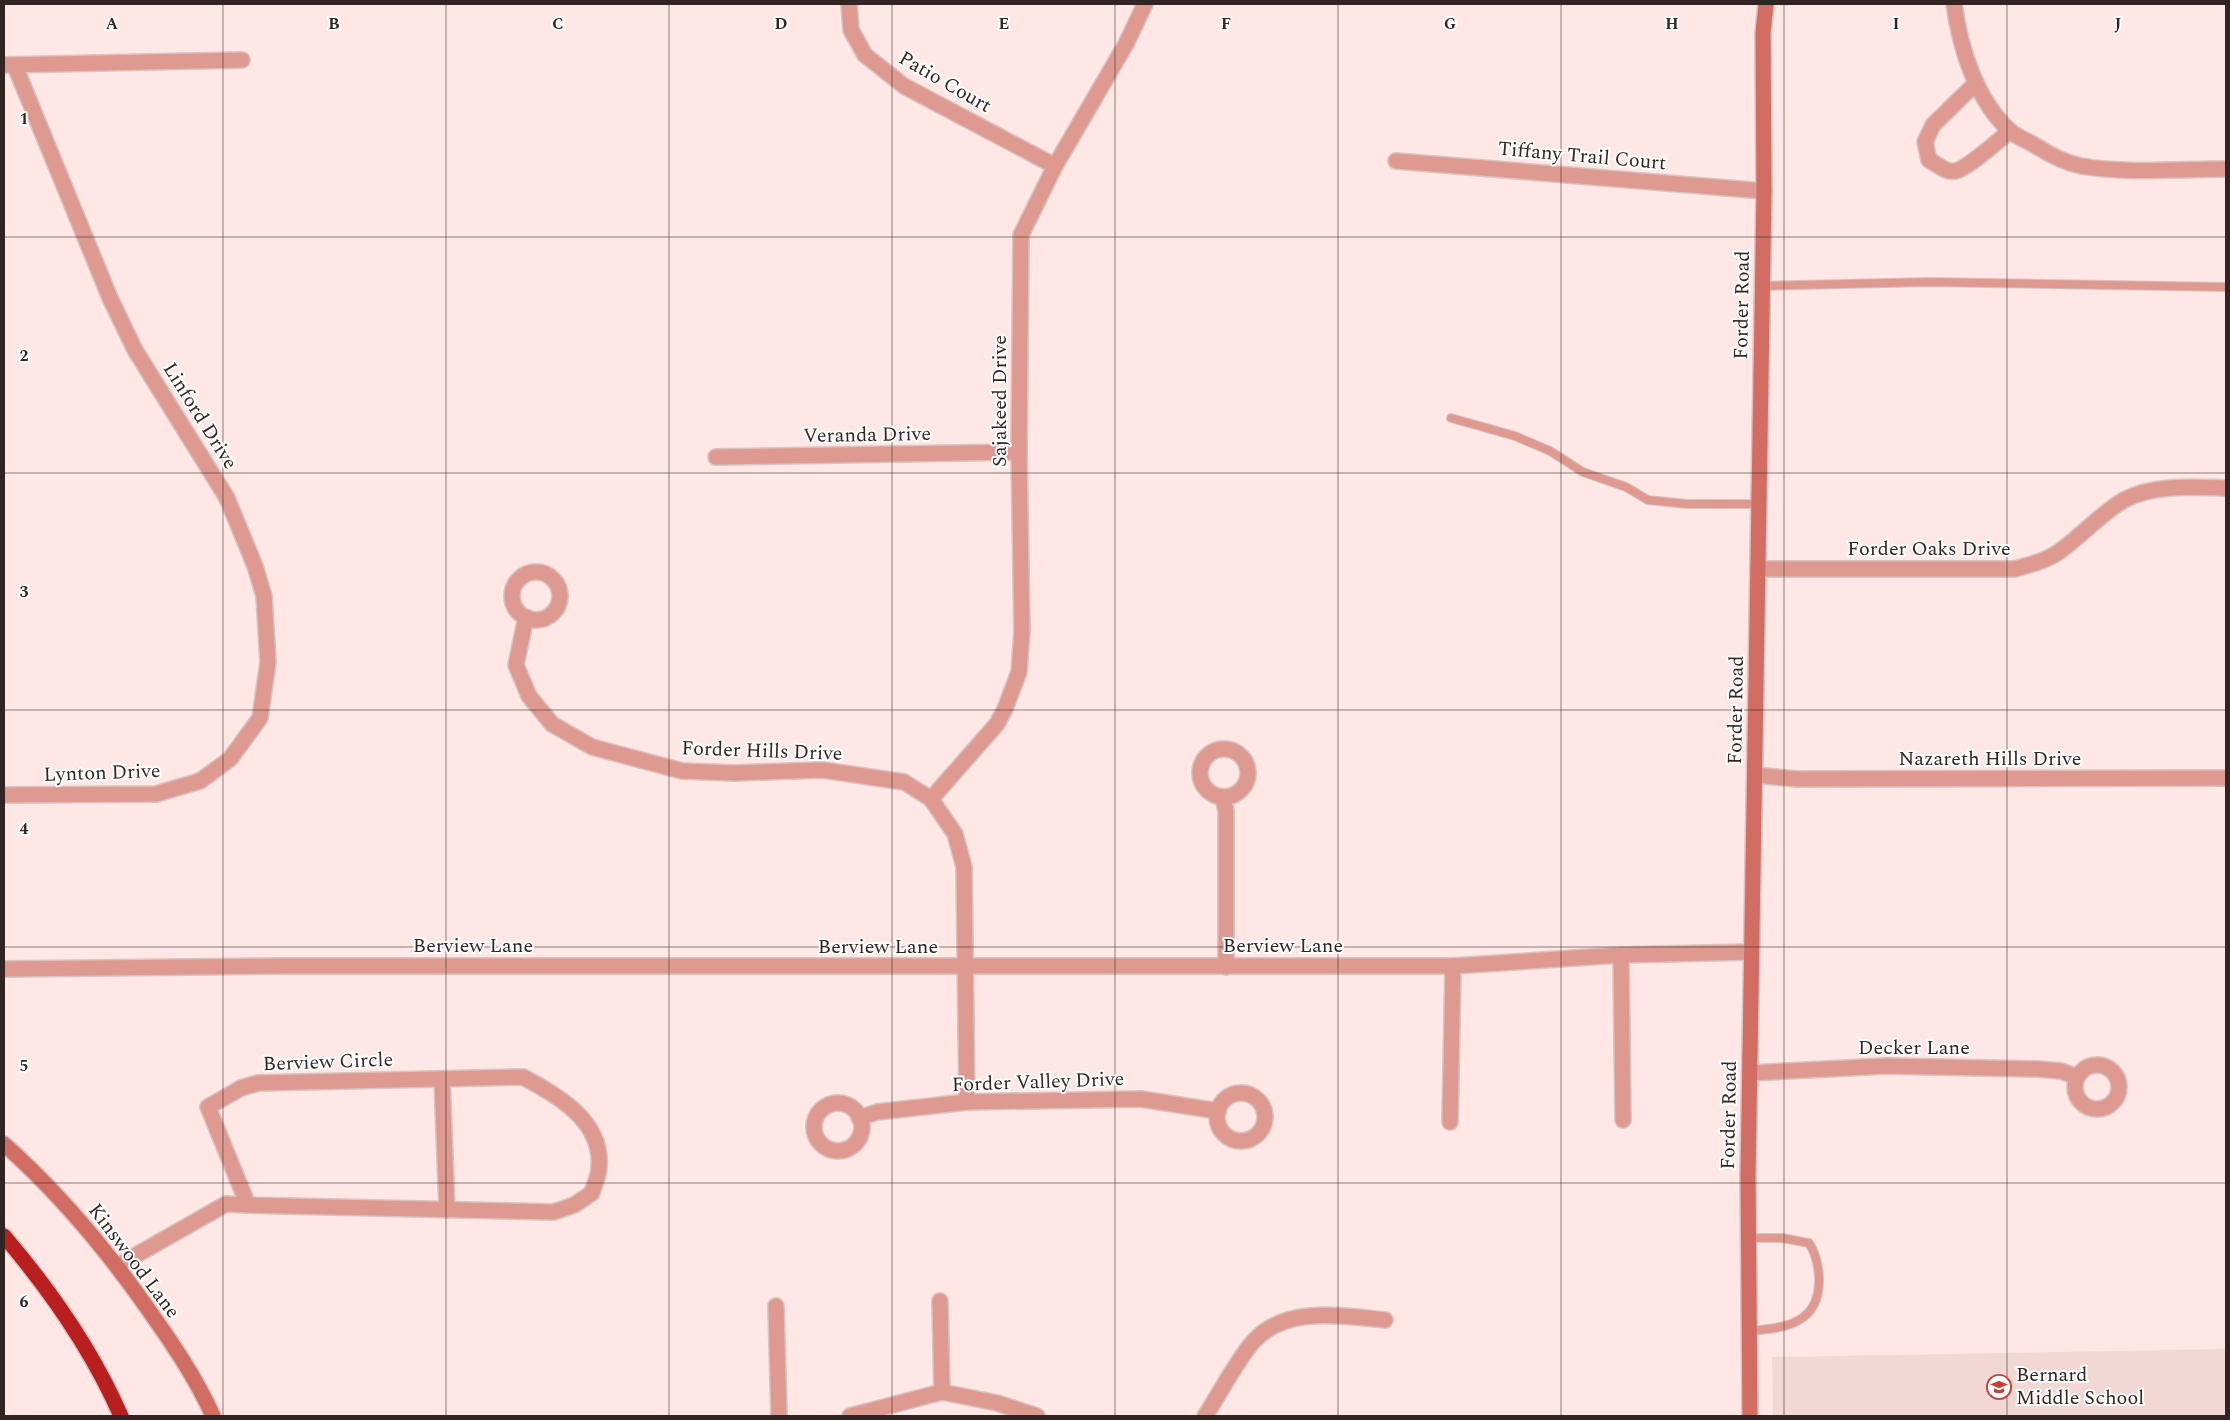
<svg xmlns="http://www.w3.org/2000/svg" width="2230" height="1420" viewBox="0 0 2230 1420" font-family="Spectral,serif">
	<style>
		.built { fill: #f2d8d4 }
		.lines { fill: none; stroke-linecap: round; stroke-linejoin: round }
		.lane-casing { stroke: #d9c4c1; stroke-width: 10 }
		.street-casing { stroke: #d9c4c1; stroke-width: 18 }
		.secondary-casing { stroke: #d9c4c1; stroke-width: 18 }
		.highway-casing { stroke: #d9c4c1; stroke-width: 18 }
		.lane { stroke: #de9990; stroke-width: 8 }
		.street { stroke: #de9990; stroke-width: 15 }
		.secondary { stroke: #d16d63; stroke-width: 15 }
		.highway { stroke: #b91f1f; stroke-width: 15 }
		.grid { fill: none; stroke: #322422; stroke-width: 1; stroke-opacity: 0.55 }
		.labels { text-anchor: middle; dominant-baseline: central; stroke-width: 4; stroke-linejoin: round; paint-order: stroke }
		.street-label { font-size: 20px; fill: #322422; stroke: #fff }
		.poi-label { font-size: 20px; fill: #322422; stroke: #fff; text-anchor: start }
		.grid-label { font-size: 16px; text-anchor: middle; font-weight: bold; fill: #322422; stroke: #fff; stroke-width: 4; stroke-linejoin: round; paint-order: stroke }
	</style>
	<rect width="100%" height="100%" fill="#fee7e4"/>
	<polygon class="built" points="2226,1349 2226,1416 1773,1416 1772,1357"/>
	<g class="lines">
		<defs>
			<g id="lane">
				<polyline points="1762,286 1929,282 2226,287"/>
				<polyline points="1451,418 1515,436 1550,451 1583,472 1626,487 1648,500 1687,504 1758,504"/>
				<path d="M1748,1238H1782L1809,1243C1816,1254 1819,1268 1819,1281C1819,1324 1784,1328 1750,1331"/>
			</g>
			<g id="street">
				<polyline points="849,4 851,30 865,55 904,86 1055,166"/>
				<path d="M1954,4C1960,48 1976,100 2010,131C2017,137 2028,141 2036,146C2050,155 2066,163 2081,166C2128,174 2179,169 2226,169"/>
				<polyline points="4,65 242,60"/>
				<path d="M1976,83L1933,125L1925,142L1929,160C1937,164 1946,173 1955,171C1967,169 1999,140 2010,131"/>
				<polyline points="1396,161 1764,191"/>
				<polyline points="716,457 1019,452"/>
				<path d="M1758,569H2015C2032,564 2050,560 2064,548C2084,533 2102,513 2124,500C2153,484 2195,487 2226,488"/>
				<circle cx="536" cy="596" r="24"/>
				<polyline points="526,617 516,665 529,696 552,724 592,747 682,771 734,773 823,770 904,782 931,799 955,834 964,867 967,1102"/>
				<circle cx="1224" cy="773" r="24"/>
				<polyline points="1755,775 1797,779 2226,778"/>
				<polyline points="4,795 156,794 200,781 230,759 260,718 268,662 264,596 255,566 227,498 135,350 110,298 15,66"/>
				<polyline points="1223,797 1226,811 1226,967"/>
				<polyline points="931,799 997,724 1005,709 1019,672 1022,631 1019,452 1021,235 1055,166 1126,44 1145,4"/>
				<polyline points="1621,955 1623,1120"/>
				<polyline points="4,969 284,966 1453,966 1621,955 1751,952"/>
				<circle cx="2097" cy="1087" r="22"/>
				<polyline points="1750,1073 1886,1066 2039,1069 2061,1071 2077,1077"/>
				<polyline points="442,1079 447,1210"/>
				<circle cx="1241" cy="1117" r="24"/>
				<circle cx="838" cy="1127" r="24"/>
				<polyline points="859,1118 877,1112 967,1102 1141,1099 1218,1111"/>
				<polyline points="1450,1122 1453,966"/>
				<path d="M117,1266L226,1204L248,1205L554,1212L574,1205L592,1193C594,1185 599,1176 599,1167C603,1121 557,1095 523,1077L258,1083L241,1088L208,1107L248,1205"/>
				<polyline points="940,1301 942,1392"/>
				<polyline points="776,1306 779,1416"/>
				<polyline points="850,1416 942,1392 997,1403 1037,1416"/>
				<path d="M1205,1416C1219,1395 1237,1360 1253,1342C1285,1305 1343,1316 1385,1320"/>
			</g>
			<g id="secondary">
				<path d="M4,1144C59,1193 106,1249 148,1309C172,1343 196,1378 213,1416"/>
				<polyline points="1750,1416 1748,1176 1764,191 1763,33 1766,4"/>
			</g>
			<path id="highway" d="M4,1236C51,1291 92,1350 121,1416"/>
		</defs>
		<use href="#lane" class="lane-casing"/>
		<use href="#street" class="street-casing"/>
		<use href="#secondary" class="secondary-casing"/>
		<use href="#highway" class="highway-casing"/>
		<use href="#lane" class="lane"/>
		<use href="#street" class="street"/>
		<use href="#secondary" class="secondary"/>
		<use href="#highway" class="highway"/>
	</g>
	<path class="grid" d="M223,4V1416M446,4V1416M669,4V1416M892,4V1416M1115,4V1416M1338,4V1416M1561,4V1416M1784,4V1416M2007,4V1416M4,237H2226M4,473H2226M4,710H2226M4,947H2226M4,1183H2226"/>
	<defs>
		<symbol id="school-ring" viewBox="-11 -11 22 22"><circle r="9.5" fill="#fff" stroke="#cb3d37" stroke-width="1.5"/><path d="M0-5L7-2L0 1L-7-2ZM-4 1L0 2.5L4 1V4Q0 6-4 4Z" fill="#cb3d37"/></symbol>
	</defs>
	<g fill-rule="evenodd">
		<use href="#school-ring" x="1985" y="1373" width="28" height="28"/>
	</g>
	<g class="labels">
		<g class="street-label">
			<text transform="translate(945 82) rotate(30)">Patio Court</text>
			<text transform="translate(1582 156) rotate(5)">Tiffany Trail Court</text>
			<text transform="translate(1742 305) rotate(-89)">Forder Road</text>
			<text transform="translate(1000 401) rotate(-90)">Sajakeed Drive</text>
			<text transform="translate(200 416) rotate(58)">Linford Drive</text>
			<text transform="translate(867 435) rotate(-1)">Veranda Drive</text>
			<text x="1929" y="549">Forder Oaks Drive</text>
			<text transform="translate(1736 710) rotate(-89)">Forder Road</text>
			<text transform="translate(762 751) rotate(2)">Forder Hills Drive</text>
			<text x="1990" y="759">Nazareth Hills Drive</text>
			<text transform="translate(102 773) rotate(-2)">Lynton Drive</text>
			<text x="473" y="946">Berview Lane</text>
			<text x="1283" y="946">Berview Lane</text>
			<text x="878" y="947">Berview Lane</text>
			<text x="1914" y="1048">Decker Lane</text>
			<text transform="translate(328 1062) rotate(-2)">Berview Circle</text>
			<text transform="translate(1038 1082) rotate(-2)">Forder Valley Drive</text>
			<text transform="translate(1729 1115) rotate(-89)">Forder Road</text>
			<text transform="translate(134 1261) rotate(53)">Kinswood Lane</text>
		</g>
		<g class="poi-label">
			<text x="2016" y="1375">Bernard<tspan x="2016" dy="23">Middle School</tspan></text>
		</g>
	</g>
	<g class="grid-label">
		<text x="112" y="29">A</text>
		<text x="334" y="29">B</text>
		<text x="558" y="29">C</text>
		<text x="781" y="29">D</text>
		<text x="1004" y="29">E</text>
		<text x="1226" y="29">F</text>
		<text x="1450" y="29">G</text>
		<text x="1672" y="29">H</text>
		<text x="1896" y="29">I</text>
		<text x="2118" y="29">J</text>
		<text x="24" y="124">1</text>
		<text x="24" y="361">2</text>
		<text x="24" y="597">3</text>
		<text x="24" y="834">4</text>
		<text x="24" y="1071">5</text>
		<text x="24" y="1307">6</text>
	</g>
	<rect width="2230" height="1420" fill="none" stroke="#322422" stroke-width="10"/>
</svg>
